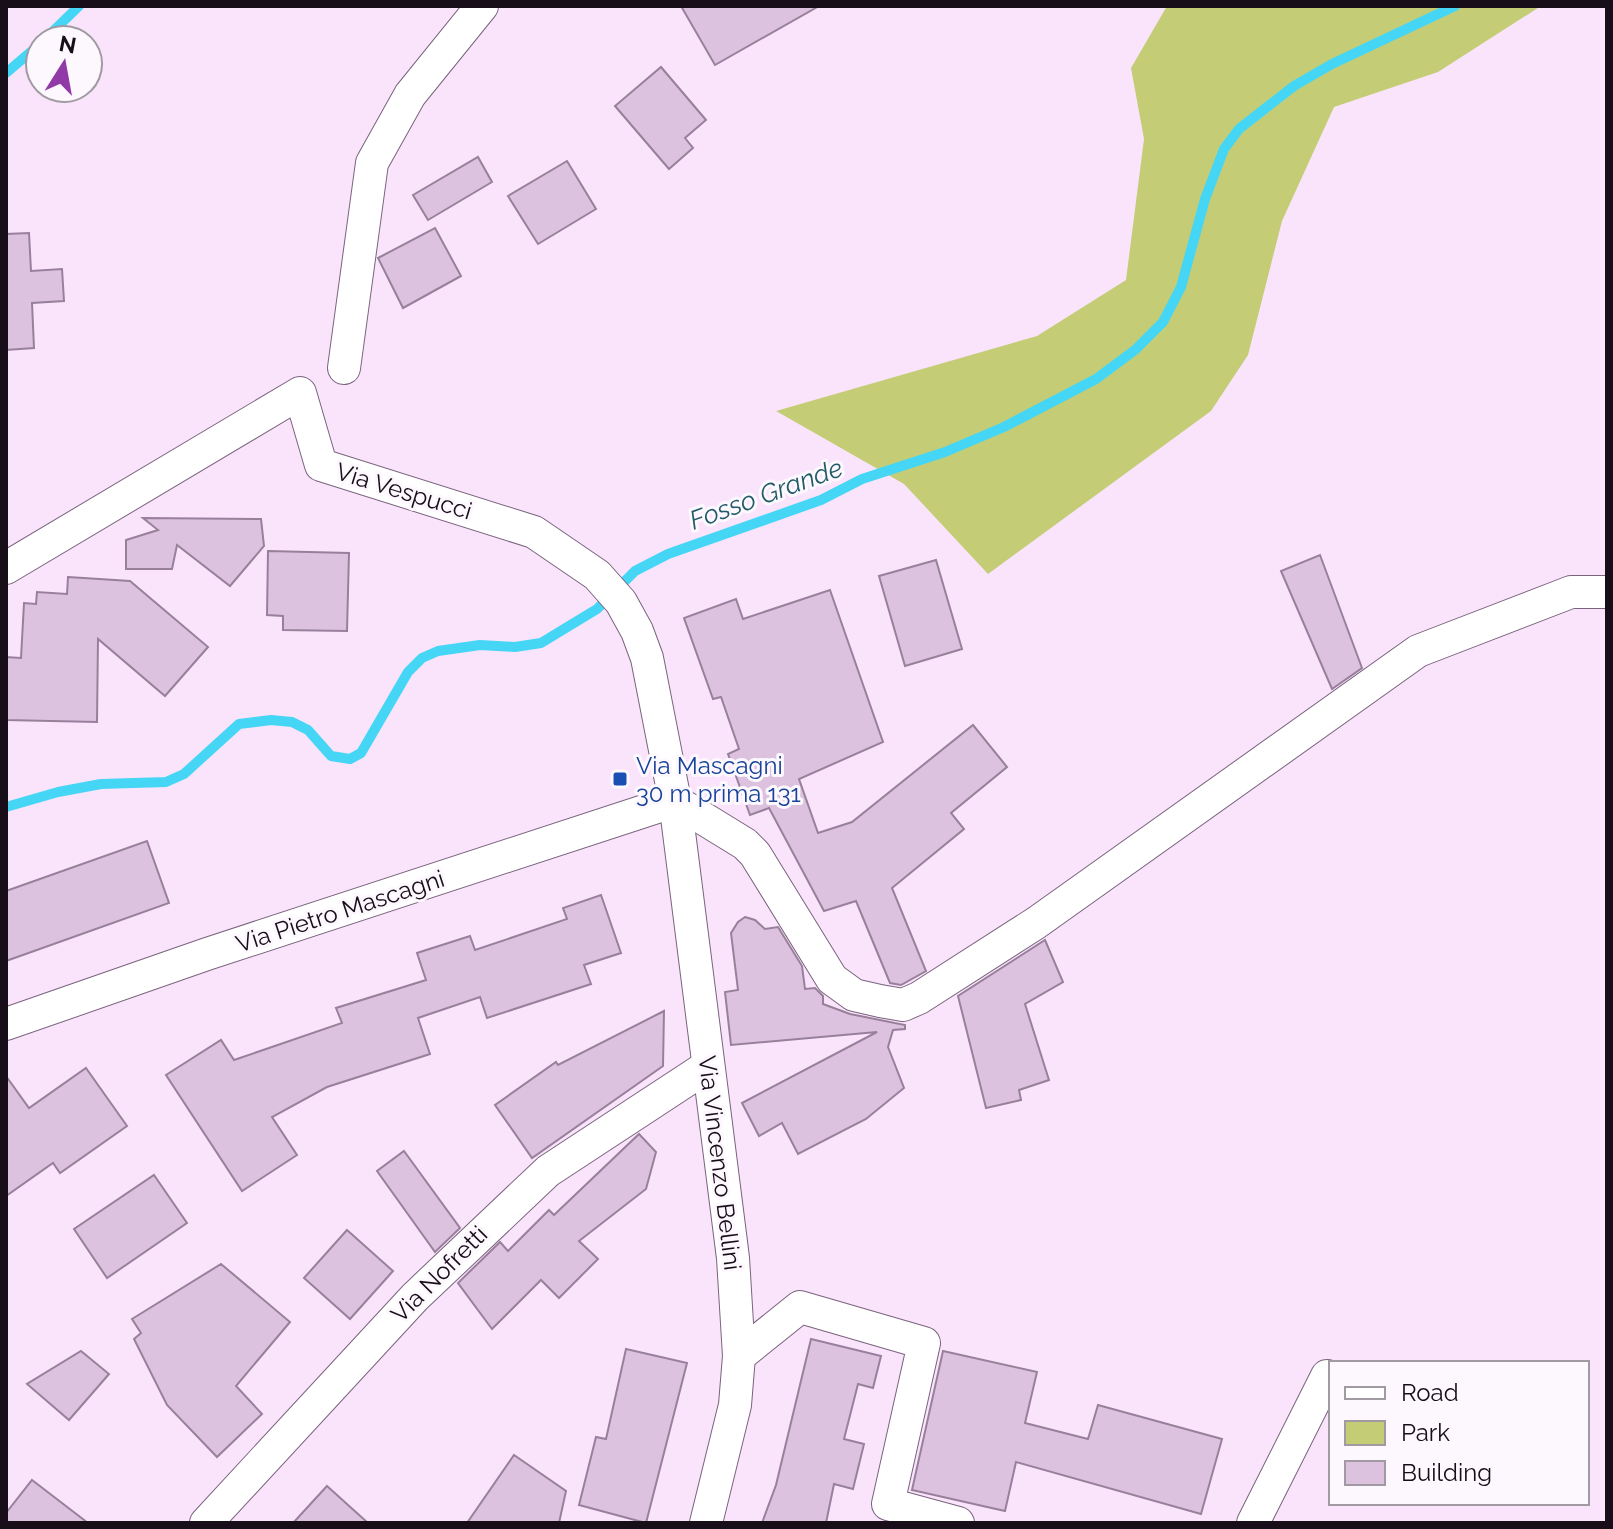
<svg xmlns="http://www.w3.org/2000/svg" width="1613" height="1529" viewBox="0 0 1613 1529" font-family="Raleway,sans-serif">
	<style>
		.green { fill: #c4cd76 }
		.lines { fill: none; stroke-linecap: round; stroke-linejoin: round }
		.stream { stroke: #45d6f5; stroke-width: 10 }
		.building { fill: #ddc2df; stroke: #98809b; stroke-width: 2 }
		.minor-casing { stroke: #7a637d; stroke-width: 34 }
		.minor { stroke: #fff; stroke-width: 32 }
		.transit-dot { fill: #1a4fb4; stroke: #fdf8fe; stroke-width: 3 }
		.labels { text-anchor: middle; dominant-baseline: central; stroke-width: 6; stroke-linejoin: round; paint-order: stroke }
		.street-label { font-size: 24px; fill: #180e19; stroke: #fdf8fe }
		.transit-label { font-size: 24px; fill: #164399; stroke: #fdf8fe; text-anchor: start }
		.water-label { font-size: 26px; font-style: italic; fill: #215b68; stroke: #fdf8fe }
	</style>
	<rect width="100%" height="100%" fill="#fae4fc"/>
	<polygon class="green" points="1167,6 1541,6 1438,72 1334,107 1282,221 1248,355 1211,411 988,574 904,484 776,411 1037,336 1126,280 1144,139 1131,68"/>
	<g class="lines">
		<g class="stream">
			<polyline points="44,40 79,6"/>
			<polyline points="6,73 40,44"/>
			<polyline points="6,807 58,792 101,784 166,782 184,774 239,724 271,720 292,722 308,730 331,756 350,759 361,753 408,672 422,658 438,651 480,645 515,647 541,643 597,609 635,571 668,554 821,500 862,479 945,452 1004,427 1096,379 1135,350 1163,322 1181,287 1205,199 1224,149 1239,129 1294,86 1332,64 1455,6"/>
		</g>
	</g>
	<g class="building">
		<polygon points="681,6 819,6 715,65"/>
		<polygon points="661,67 706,120 685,138 693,148 669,169 615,106"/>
		<polygon points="478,157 492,182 428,220 413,195"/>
		<polygon points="567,161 596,209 538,244 508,196"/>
		<polygon points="435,228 461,276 403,308 378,258"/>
		<polygon points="29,233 31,271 62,269 64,301 32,303 34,348 6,350 6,234"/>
		<polygon points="143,518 261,519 264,546 230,586 177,545 172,569 126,569 126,540 158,530"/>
		<polygon points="268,551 349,553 347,631 283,630 283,616 267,615"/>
		<polygon points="1320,555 1362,668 1332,689 1281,571"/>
		<polygon points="936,560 962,649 905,666 879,576"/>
		<polygon points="68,577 130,581 208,647 165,696 98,639 97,722 6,720 6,657 21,658 24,603 36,604 37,592 67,594"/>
		<polygon points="830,590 883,742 799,779 818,833 852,822 973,725 1007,767 951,813 964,829 892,888 926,971 901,985 890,983 856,901 824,911 769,808 750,815 728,754 739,749 721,697 713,699 684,618 736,599 743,619"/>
		<polygon points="147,841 169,903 6,961 6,891"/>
		<polygon points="601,895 621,953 584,965 591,984 487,1018 480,997 418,1018 430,1054 327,1087 272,1117 297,1155 242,1191 166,1075 221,1040 234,1060 342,1023 336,1008 426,980 417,953 470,936 475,950 567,919 563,908"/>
		<polygon points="745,917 755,920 765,929 778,927 802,966 805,989 815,988 823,996 823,1004 850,1014 905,1025 905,1029 893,1030 888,1047 904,1088 866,1119 798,1154 782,1123 759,1136 742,1103 877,1032 731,1045 725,992 738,990 731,933 738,922"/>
		<polygon points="1045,940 1063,982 1025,1004 1049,1080 1019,1090 1021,1100 986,1108 958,996"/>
		<polygon points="664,1011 663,1066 532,1158 495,1105 556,1062 558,1065"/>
		<polygon points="86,1068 127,1126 60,1173 53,1163 6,1196 6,1076 29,1108"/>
		<polygon points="639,1134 656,1152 646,1189 579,1241 598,1259 559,1298 541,1280 492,1329 458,1283 500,1242 508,1251 549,1210 554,1215"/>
		<polygon points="404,1151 460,1228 435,1252 377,1171"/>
		<polygon points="154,1175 187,1223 107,1278 74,1229"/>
		<polygon points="347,1230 393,1271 350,1319 304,1278"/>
		<polygon points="221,1264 290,1322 236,1386 262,1414 217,1457 167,1405 134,1339 141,1333 132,1319"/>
		<polygon points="811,1339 881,1356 873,1388 858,1384 844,1439 864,1444 853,1489 834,1484 826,1523 762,1523 776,1485"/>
		<polygon points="626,1349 687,1363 646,1523 579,1505 596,1437 606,1439"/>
		<polygon points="81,1351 109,1374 69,1420 27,1384"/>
		<polygon points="943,1351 1037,1372 1025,1423 1088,1439 1098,1405 1222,1439 1201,1514 1016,1462 1005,1511 912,1490"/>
		<polygon points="514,1455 566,1491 559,1523 467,1523"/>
		<polygon points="32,1480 88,1523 6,1523 6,1513"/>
		<polygon points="327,1486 368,1523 293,1523"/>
	</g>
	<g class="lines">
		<defs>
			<g id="minor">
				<polyline points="344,368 372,163 410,95 482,6"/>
				<polyline points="6,568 300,393 321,465 534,532 597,575 621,602 637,631 647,658 675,801 733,1258 739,1356 735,1405 706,1523"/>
				<polyline points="675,801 745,844 755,854 832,979 854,995 880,1001 903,1005 919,998 1036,923 1418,651 1571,592 1607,592"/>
				<polyline points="6,1024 207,954 675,801"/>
				<polyline points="739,1356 800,1307 924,1343 888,1504 958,1523"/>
				<polyline points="206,1523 415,1297 548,1171 708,1066"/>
				<polyline points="1253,1523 1327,1376"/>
			</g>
		</defs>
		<use href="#minor" class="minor-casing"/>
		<use href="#minor" class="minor"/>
	</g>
	<rect class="transit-dot" x="612" y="771" width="16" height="16" rx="4"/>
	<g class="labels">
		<g class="street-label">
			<text transform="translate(404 491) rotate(17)">Via Vespucci</text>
			<text transform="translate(340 911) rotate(-18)">Via Pietro Mascagni</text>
			<text transform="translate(720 1163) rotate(83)">Via Vincenzo Bellini</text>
			<text transform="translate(439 1274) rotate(-45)">Via Nofretti</text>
		</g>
		<g class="transit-label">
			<text x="636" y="765">Via Mascagni<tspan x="636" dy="28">30 m prima 131</tspan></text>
		</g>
		<g class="water-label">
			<text transform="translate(766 494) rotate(-20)">Fosso Grande</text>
		</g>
	</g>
	<rect width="1613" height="1529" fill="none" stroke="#180e19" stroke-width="16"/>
	<rect x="1329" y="1361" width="260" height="144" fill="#fdf8fe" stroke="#a19aa2" stroke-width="2"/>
	<rect x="1345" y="1387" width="40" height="12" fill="#ffffff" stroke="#a19aa2" stroke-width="2"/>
	<text x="1401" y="1401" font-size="24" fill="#180e19">Road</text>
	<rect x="1345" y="1421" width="40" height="24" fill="#c4cd76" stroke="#a19aa2" stroke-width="2"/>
	<text x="1401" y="1441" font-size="24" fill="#180e19">Park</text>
	<rect x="1345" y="1461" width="40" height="24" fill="#ddc2df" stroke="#a19aa2" stroke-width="2"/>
	<text x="1401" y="1481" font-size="24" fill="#180e19">Building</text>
	<g transform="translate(64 64) rotate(11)"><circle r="38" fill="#fdf8fe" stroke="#a19aa2" stroke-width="2"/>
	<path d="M0-6L14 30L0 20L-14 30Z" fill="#913aa7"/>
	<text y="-12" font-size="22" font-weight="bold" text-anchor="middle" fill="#180e19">N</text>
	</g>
</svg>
